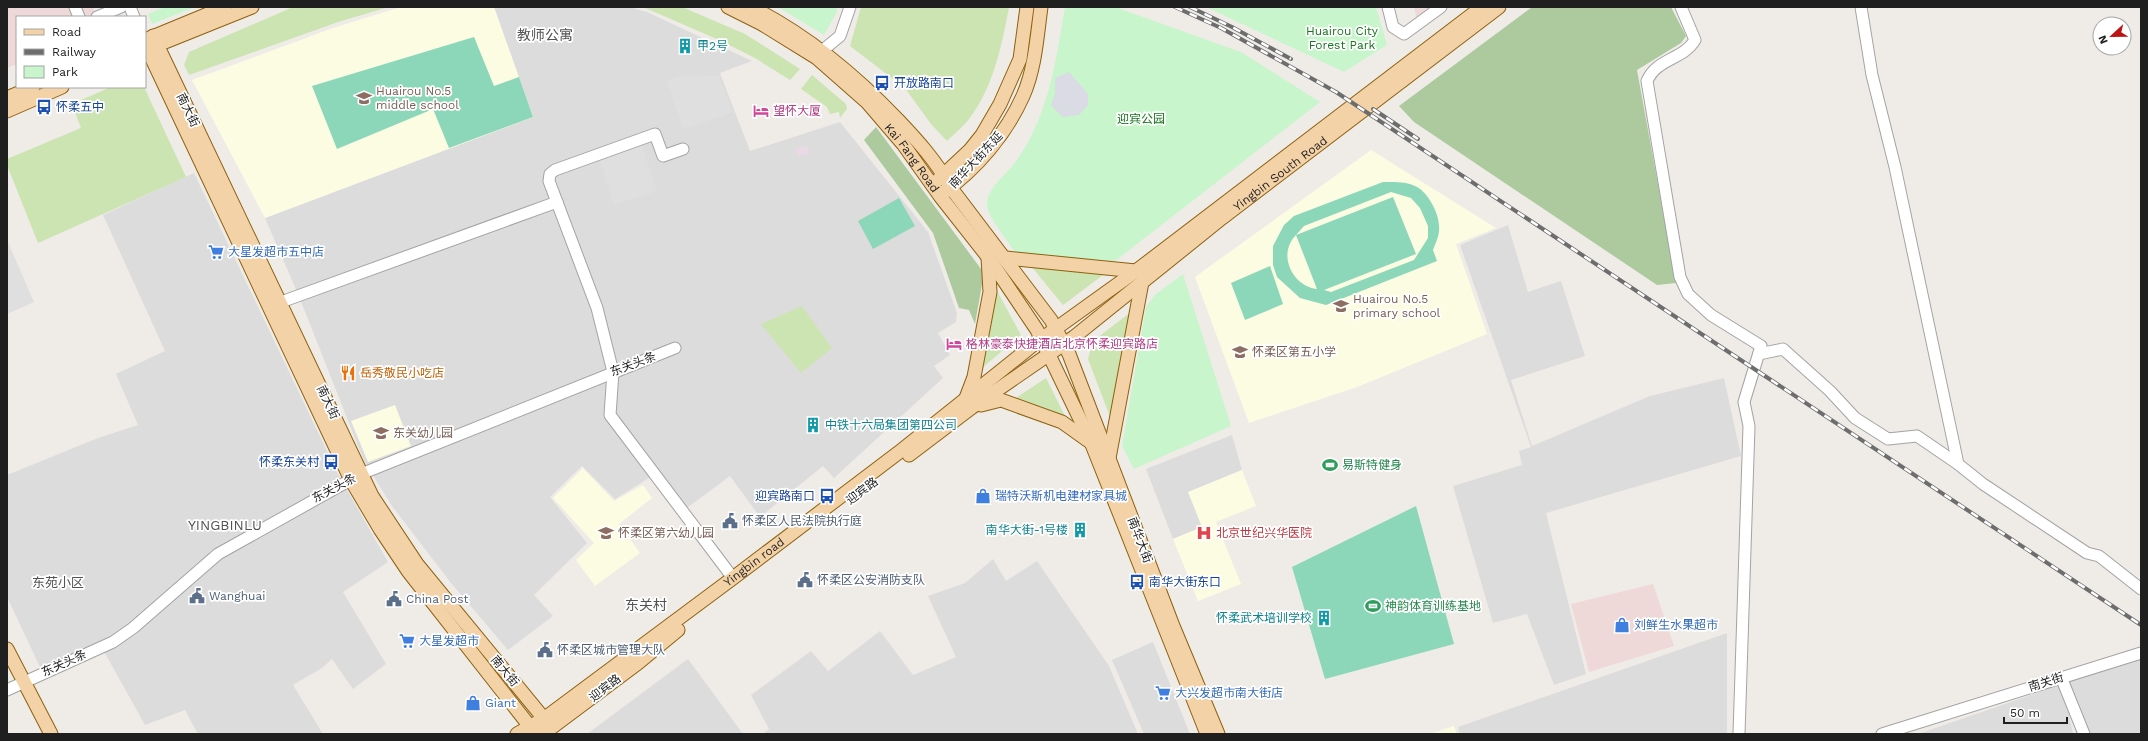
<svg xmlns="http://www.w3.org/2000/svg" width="2148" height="741" viewBox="0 0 2148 741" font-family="'Work Sans','Noto Sans SC',sans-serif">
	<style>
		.residential { fill: #dddcdc }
		.commercial { fill: #eed8d8 }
		.industrial { fill: #e8d9e5 }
		.education { fill: #fcfce3 }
		.grass { fill: #cbe4b1 }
		.forest { fill: #adca9f }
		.park { fill: #c8f5cb }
		.pitch { fill: #8cd7b9; fill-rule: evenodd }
		.parking { fill: #dfdfdf }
		.plaza { fill: #dbdbe5 }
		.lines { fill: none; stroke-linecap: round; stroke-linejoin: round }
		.minor-casing { stroke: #a3a3a3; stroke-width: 13 }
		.major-casing { stroke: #8d610e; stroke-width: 15 }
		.minor { stroke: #fff; stroke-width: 11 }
		.major { stroke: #f3d2a7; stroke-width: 13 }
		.rail-casing { stroke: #6d6d6d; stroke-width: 4 }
		.rail { stroke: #fff; stroke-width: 2.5; stroke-dasharray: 8; stroke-linecap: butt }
		.labels { text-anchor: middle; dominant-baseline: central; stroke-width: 3.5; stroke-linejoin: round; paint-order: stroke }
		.park-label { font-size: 12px; fill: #16751d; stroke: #fff }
		.culture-label { font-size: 12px; fill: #0d838f; stroke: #fff; text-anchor: start }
		.transit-label { font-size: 12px; fill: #164399; stroke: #fff; text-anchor: start }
		.education-label { font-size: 12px; fill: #785e54; stroke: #fff; text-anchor: start }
		.street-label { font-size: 12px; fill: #1f1f1f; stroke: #fff }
		.hotel-label { font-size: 12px; fill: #b23c85; stroke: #fff; text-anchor: start }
		.shop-label { font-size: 12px; fill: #366cbe; stroke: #fff; text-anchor: start }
		.food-label { font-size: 12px; fill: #c56008; stroke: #fff; text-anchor: start }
		.leisure-label { font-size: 12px; fill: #27864d; stroke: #fff; text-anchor: start }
		.service-label { font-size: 12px; fill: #4e5e75; stroke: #fff; text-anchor: start }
		.health-label { font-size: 12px; fill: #be3a42; stroke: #fff; text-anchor: start }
		.neighbourhood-label { font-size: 13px; fill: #525252; stroke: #fff }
		.quarter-label { font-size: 14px; fill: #525252; stroke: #fff }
	</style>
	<rect width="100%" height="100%" fill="#efece7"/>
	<g class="residential">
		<polygon points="494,7 629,7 647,12 752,61 720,73 750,151 840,122 928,232 957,313 956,322 938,333 950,355 934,366 943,378 834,478 823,466 760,517 730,476 687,508 629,429 657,473 615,499 582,466 550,497 587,543 534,595 553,616 508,650 451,583 392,506 364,461 298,294 265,218 533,117"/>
		<polygon points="194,173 337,472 388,562 343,592 386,664 353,689 332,659 322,668 293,685 323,734 198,734 185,710 145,725 101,646 40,667 7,597 7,475 98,438 138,425 116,374 165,351 103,215"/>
		<polygon points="1508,225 1528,292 1561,281 1585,356 1511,380 1532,446 1650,396 1724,378 1741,456 1546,513 1586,674 1554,685 1527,614 1493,623 1453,486 1522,465 1519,451 1531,447 1460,245"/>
		<polygon points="1232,435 1242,470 1189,492 1202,527 1173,539 1146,469"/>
		<polygon points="993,559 1006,581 1037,561 1109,666 1138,734 763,734 769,729 751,695 811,651 828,671 880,631 913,675 956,657 928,596 965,583"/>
		<polygon points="1727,633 1727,734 1460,734 1458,727"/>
		<polygon points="1153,642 1190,734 1144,734 1112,660"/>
		<polygon points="2141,656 2141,734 2078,734 2066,682"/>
		<polygon points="688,659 743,734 587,734"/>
		<polygon points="2063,684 2073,734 1918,734"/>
	</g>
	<g class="commercial">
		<polygon points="7,7 93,7 97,17 17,17 17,64 7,68"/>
		<polygon points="1414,7 1434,7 1417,19"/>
		<polygon points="1653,584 1674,646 1589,672 1571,604"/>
	</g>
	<polygon class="industrial" points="807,145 810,153 798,157 795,149"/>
	<g class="education">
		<polygon points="401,7 494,7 533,117 265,218 192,80 333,28"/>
		<polygon points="1371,150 1496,228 1456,244 1487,334 1357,387 1249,423 1195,277"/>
		<polygon points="395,405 411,446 368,462 351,421"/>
		<polygon points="583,468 614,501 643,485 652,498 619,524 640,553 595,586 576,560 594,543 553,498"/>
		<polygon points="1242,470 1256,506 1216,522 1241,584 1198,601 1173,539 1202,527 1188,492"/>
		<polygon points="1454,726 1457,734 1430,734"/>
	</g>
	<g class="grass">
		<polygon points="293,7 389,7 341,21 189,75 184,65 189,52"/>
		<polygon points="643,7 682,7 745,34 800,69 790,80 755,58 719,40"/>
		<path d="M861,7H1009C1002,45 993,88 969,119C963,127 954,134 947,141L931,124L905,88L850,46Z"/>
		<polygon points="812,75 846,104 847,109 840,118 839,112 830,114 827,107 801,89"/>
		<polygon points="111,87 144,87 186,177 38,243 7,165 7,159 81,128 72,104"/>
		<polygon points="1031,266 1103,275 1063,305"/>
		<polygon points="996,289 1021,335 981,369"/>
		<polygon points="802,306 832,348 801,373 761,324"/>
		<polygon points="1131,312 1112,422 1088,359 1093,341"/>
		<polygon points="1046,378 1068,422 1011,401"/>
	</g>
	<g class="forest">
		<polygon points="1532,7 1671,7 1686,36 1681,43 1637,70 1676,283 1657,285 1414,122 1399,106"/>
		<polygon points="876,127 984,273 975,324 969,310 959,308 933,233 864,140"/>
	</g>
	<g class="park">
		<polygon points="165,7 195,7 152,24 148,14"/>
		<polygon points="778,7 837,7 837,12 824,35"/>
		<path d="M1065,7H1115L1241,52L1320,102L1115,261L1016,254C1010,244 991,220 988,210C982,190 1008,174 1017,160C1049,114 1056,60 1065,7Z"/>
		<polygon points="1206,7 1376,7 1387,45 1344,72"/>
		<polygon points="1183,274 1231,426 1134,469 1122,446 1146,307 1155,295"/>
	</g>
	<g class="pitch">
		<polygon points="474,37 494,86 519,77 533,117 449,148 433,109 337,149 312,86"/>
		<path d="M1383,182C1394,182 1406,181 1417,187C1428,193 1439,213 1439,226C1440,235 1436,242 1433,250L1437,261L1326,305L1300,298L1277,277L1273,265V246L1284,225L1294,216ZM1391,192L1411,198L1420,208L1428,226V238L1414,260L1331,292L1324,290L1416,254L1393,197L1296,235L1304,226ZM1296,235L1317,289C1292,286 1277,254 1296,235Z"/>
		<polygon points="899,198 915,226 873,249 858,221"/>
		<polygon points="1270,266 1283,304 1245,320 1231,283"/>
		<polygon points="1416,506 1454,644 1325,679 1292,567"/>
	</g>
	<g class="parking">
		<polygon points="681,75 719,76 733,112 683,129 667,81"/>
		<polygon points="641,144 657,191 614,205 599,158"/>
		<polygon points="7,240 34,302 7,314"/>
	</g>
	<polygon class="plaza" points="1069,72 1088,94 1088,105 1079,115 1062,117 1051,105 1055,94 1055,78"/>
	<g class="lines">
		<defs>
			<g id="minor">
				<polyline points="75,7 79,17"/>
				<polyline points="130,7 134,17"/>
				<polyline points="1388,7 1393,27 1404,34 1441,7"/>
				<path d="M1681,7L1695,40C1683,60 1657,58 1647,81L1680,277L1688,294L1711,315L1761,346L1744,402L1749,426L1739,734"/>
				<polyline points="1861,7 1872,75 1895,167 1958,464 1983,484 2087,553 2099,556 2141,589"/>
				<polyline points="97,17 121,7"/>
				<polyline points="823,50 840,36 850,7"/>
				<polyline points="683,149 663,156 655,134 555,170 550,174 549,181 597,308 613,372 610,415 733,578"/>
				<polyline points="281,302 557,202"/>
				<polyline points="1759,354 1783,349 1830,391 1855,418 1888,439 1917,436 1958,464"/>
				<polyline points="2061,677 2084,734"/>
				<polyline points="7,690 113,642 133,628 218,554 361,474 675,348"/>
				<polyline points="1882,734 2141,653"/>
			</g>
			<g id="major">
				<path id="s1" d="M728,7L762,24L817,58L867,102L903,144L940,196L988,257L1037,330L1091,442L1207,734"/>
				<path d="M751,7C807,35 855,75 898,120C918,141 937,162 951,188L1051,320L1069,354L1173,626L1218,734"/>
				<polyline points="153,36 372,496 417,564 550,726"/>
				<polyline points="145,40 225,7"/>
				<polyline points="145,44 351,480 380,529 408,571 535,733"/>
				<polyline points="150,48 252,7"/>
				<polyline points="7,98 33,87"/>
				<polyline points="7,111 62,87"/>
				<polyline points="938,180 970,150 982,135 1000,104 1020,59 1027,7"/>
				<path d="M944,192C977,168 1006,134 1023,96C1035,69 1037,37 1041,7"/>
				<polyline points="1006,258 1136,271"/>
				<polyline points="966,398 974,377 990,292 988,257"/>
				<polyline points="981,405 1001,400 1062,422 1090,442"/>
				<path id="s2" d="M909,455L971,408L1074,337L1222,218L1499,7"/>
				<polyline points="1109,458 1142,282"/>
				<polyline points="7,649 51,734"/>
				<path id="s3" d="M517,734L545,718L733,578L898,453L1033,345L1136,271L1482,7"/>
				<polyline points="543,734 638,663 678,630"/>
			</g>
		</defs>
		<use href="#minor" class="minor-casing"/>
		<use href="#major" class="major-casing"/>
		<use href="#minor" class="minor"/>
		<use href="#major" class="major"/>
		<defs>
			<g id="rail">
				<polyline points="1175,7 1221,28 1336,92 2141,625"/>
				<polyline points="1190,7 1232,27 1291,59"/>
				<polyline points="1373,109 1418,139"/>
			</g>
		</defs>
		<use href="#rail" class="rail-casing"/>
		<use href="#rail" class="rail"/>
	</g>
	<defs>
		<symbol id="building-bare" viewBox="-9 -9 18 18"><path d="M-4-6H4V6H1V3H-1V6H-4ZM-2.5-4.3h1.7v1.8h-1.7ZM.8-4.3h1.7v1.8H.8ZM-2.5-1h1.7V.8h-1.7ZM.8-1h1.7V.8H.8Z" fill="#0f9aa8" stroke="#fff" stroke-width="2.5" paint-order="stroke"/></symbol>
		<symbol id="bus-bare" viewBox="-9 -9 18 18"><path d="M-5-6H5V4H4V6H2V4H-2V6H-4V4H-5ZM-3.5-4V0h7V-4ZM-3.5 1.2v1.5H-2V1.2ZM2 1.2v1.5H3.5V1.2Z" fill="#1a4fb4" stroke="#fff" stroke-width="2.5" paint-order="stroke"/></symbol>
		<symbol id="school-bare" viewBox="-9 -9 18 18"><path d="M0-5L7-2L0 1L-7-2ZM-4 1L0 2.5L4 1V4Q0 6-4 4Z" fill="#8d6e63" stroke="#fff" stroke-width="2.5" paint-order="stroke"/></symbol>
		<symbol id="hotel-bare" viewBox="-9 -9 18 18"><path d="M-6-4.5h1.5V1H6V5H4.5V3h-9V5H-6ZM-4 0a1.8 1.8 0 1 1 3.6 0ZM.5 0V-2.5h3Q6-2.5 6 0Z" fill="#d1479c" stroke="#fff" stroke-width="2.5" paint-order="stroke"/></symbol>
		<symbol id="supermarket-bare" viewBox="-9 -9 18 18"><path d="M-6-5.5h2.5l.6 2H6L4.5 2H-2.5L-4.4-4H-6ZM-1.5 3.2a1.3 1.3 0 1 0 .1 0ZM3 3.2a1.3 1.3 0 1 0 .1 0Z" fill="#3f7fe0" stroke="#fff" stroke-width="2.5" paint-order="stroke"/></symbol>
		<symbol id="restaurant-bare" viewBox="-9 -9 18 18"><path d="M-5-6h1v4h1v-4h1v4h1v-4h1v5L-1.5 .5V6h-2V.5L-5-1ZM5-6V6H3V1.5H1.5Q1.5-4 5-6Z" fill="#e8710a" stroke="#fff" stroke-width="2.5" paint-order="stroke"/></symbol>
		<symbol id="stadium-bare" viewBox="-9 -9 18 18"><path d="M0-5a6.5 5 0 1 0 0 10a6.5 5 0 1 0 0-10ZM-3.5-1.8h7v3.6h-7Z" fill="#2e9e5b" stroke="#fff" stroke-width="2.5" paint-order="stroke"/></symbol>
		<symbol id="shop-bare" viewBox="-9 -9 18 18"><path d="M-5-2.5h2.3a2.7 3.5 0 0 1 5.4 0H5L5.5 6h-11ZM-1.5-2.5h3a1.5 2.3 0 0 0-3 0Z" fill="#3f7fe0" stroke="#fff" stroke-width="2.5" paint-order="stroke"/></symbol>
		<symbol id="civic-bare" viewBox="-9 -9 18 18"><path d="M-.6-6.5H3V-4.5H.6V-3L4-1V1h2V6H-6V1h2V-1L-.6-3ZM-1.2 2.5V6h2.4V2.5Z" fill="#5c6f8a" stroke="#fff" stroke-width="2.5" paint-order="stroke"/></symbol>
		<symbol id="hospital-bare" viewBox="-9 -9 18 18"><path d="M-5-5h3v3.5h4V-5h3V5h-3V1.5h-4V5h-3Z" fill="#e0444e" stroke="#fff" stroke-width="2.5" paint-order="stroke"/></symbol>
	</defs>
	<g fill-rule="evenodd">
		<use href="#building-bare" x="674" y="35" width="22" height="22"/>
		<use href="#bus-bare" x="871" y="72" width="22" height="22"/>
		<use href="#school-bare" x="353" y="87" width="22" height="22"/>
		<use href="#bus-bare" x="33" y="96" width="22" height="22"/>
		<use href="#hotel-bare" x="750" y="100" width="22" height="22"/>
		<use href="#supermarket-bare" x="205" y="241" width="22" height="22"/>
		<use href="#school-bare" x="1330" y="295" width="22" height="22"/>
		<use href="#hotel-bare" x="943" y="333" width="22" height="22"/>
		<use href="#school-bare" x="1229" y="341" width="22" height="22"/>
		<use href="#restaurant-bare" x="337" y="362" width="22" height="22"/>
		<use href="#building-bare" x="802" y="414" width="22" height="22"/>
		<use href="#school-bare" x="370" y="422" width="22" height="22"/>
		<use href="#bus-bare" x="320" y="451" width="22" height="22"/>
		<use href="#stadium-bare" x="1319" y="454" width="22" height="22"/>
		<use href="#bus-bare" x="816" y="485" width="22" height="22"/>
		<use href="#shop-bare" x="972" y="485" width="22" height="22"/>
		<use href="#civic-bare" x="719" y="510" width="22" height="22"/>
		<use href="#building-bare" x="1069" y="519" width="22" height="22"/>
		<use href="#school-bare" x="595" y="522" width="22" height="22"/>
		<use href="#hospital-bare" x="1193" y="522" width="22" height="22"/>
		<use href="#civic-bare" x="794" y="569" width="22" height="22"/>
		<use href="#bus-bare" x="1126" y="571" width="22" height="22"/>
		<use href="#civic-bare" x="186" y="585" width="22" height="22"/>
		<use href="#civic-bare" x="383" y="588" width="22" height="22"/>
		<use href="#stadium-bare" x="1362" y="595" width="22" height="22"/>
		<use href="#building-bare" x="1313" y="607" width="22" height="22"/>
		<use href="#shop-bare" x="1611" y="614" width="22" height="22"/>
		<use href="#supermarket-bare" x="396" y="630" width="22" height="22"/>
		<use href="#civic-bare" x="534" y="639" width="22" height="22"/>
		<use href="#supermarket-bare" x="1152" y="682" width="22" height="22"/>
		<use href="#shop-bare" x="462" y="692" width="22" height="22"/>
	</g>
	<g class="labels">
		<g class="park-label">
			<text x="1342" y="31">Huairou City<tspan x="1342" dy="14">Forest Park</tspan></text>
			<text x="1141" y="119">迎宾公园</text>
		</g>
		<g class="culture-label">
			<text x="697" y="46">甲2号</text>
			<text x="825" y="425">中铁十六局集团第四公司</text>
			<text x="1068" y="530" text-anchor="end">南华大街-1号楼</text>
			<text x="1312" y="618" text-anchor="end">怀柔武术培训学校</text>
		</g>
		<g class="transit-label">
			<text x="894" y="83">开放路南口</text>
			<text x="56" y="107">怀柔五中</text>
			<text x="319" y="462" text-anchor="end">怀柔东关村</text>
			<text x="815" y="496" text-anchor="end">迎宾路南口</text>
			<text x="1149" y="582">南华大街东口</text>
		</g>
		<g class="education-label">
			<text x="376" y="91">Huairou No.5<tspan x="376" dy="14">middle school</tspan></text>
			<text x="1353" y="299">Huairou No.5<tspan x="1353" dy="14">primary school</tspan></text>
			<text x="1252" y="352">怀柔区第五小学</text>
			<text x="393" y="433">东关幼儿园</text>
			<text x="618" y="533">怀柔区第六幼儿园</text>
		</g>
		<g class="street-label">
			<text transform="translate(188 110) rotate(64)">南大街</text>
			<text stroke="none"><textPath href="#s1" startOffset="241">Kai Fang Road</textPath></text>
			<text transform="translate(976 160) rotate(-47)">南华大街东延</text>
			<text stroke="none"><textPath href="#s2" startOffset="466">Yingbin South Road</textPath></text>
			<text transform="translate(633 364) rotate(-21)">东关头条</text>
			<text transform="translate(328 402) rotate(65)">南大街</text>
			<text transform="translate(334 488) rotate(-28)">东关头条</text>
			<text transform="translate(862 491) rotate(-37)">迎宾路</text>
			<text transform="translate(1140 540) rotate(69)">南华大街</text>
			<text stroke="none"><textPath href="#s3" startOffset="293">Yingbin road</textPath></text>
			<text transform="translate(64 663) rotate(-24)">东关头条</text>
			<text transform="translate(505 671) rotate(50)">南大街</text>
			<text transform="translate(2046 682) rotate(-18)">南关街</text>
			<text transform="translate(605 688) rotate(-38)">迎宾路</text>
		</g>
		<g class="hotel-label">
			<text x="773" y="111">望怀大厦</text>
			<text x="966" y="344">格林豪泰快捷酒店北京怀柔迎宾路店</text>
		</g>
		<g class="shop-label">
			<text x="228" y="252">大星发超市五中店</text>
			<text x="995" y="496">瑞特沃斯机电建材家具城</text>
			<text x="1634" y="625">刘鲜生水果超市</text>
			<text x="419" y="641">大星发超市</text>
			<text x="1175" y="693">大兴发超市南大街店</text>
			<text x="485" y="703">Giant</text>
		</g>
		<g class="food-label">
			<text x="360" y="373">岳秀敬民小吃店</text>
		</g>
		<g class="leisure-label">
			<text x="1342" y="465">易斯特健身</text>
			<text x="1385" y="606">神韵体育训练基地</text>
		</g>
		<g class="service-label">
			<text x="742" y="521">怀柔区人民法院执行庭</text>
			<text x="817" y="580">怀柔区公安消防支队</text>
			<text x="209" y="596">Wanghuai</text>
			<text x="406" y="599">China Post</text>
			<text x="557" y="650">怀柔区城市管理大队</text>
		</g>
		<g class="health-label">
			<text x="1216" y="533">北京世纪兴华医院</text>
		</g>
		<g class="neighbourhood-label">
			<text x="58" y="582">东苑小区</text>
		</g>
		<g class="quarter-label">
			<text x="545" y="35">教师公寓</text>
			<text x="225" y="525">YINGBINLU</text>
			<text x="646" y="605">东关村</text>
		</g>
	</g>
	<rect width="2148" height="741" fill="none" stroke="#1f1f1f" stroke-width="16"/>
	<rect x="16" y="16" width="130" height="72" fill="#ffffff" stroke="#a5a5a5"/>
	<rect x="24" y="29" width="20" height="6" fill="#f3d2a7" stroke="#a5a5a5"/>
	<text x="52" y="36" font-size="12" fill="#1f1f1f">Road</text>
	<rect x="24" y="49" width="20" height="6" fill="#6d6d6d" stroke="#a5a5a5"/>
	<text x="52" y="56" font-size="12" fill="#1f1f1f">Railway</text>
	<rect x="24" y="66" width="20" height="12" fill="#c8f5cb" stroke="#a5a5a5"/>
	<text x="52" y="76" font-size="12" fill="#1f1f1f">Park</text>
	<g transform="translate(2112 36) rotate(248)"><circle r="19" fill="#ffffff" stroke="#a5a5a5"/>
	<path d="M0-3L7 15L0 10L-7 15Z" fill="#bc1315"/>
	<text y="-6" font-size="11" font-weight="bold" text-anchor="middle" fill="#1f1f1f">N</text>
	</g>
	<path d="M2004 717v6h63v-6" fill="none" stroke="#1f1f1f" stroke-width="2"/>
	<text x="2010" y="717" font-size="12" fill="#1f1f1f" stroke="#ffffff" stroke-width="3" paint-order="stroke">50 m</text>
</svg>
